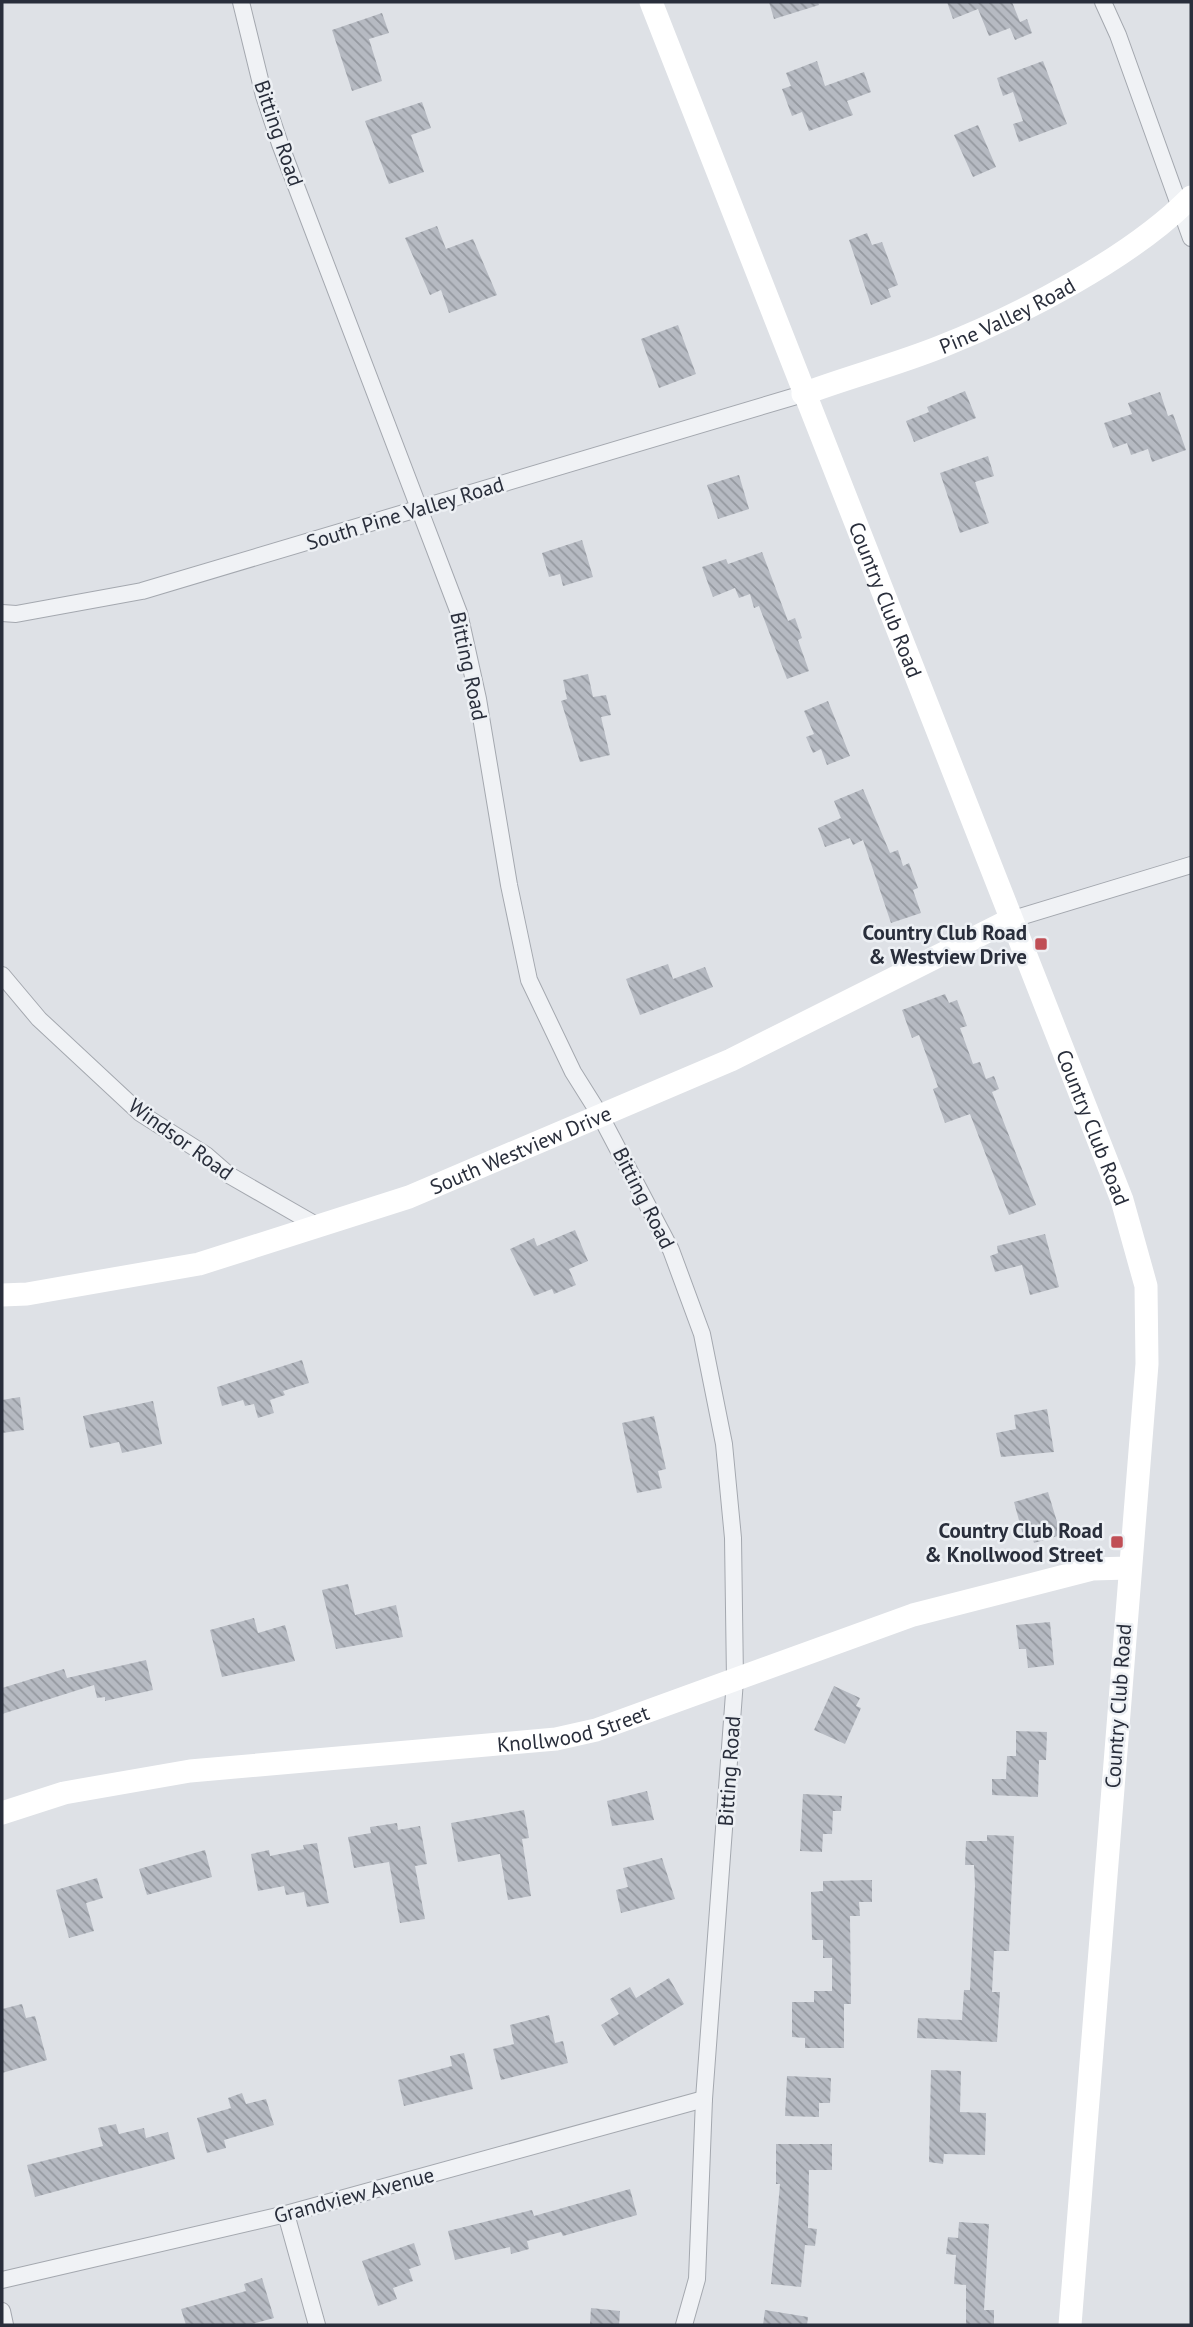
<svg xmlns="http://www.w3.org/2000/svg" width="1193" height="2327" viewBox="0 0 1193 2327" font-family="'PT Sans',sans-serif">
	<style>
		.building { fill: url(#building-back-hatch) }
		.lines { fill: none; stroke-linecap: round; stroke-linejoin: round }
		.street-casing { stroke: #a4a8af; stroke-width: 18 }
		.street { stroke: #f0f2f5; stroke-width: 16 }
		.secondary { stroke: #fff; stroke-width: 23 }
		.poi-dot { fill: #c04f56; stroke: #edf0f4; stroke-width: 2.5 }
		.labels { text-anchor: middle; dominant-baseline: central; stroke-width: 5; stroke-linejoin: round; paint-order: stroke }
		.street-label { font-size: 21px; fill: #292e3b; stroke: #edf0f4 }
		.poi-label { font-size: 21px; font-weight: bold; fill: #292e3b; stroke: #edf0f4; text-anchor: end }
	</style>
	<defs>
		<pattern id="building-back-hatch" width="6" height="6" patternUnits="userSpaceOnUse" patternTransform="scale(1.75)"><rect width="6" height="6" fill="#b6bac2"/><path d="M-1 5l2 2M0 0l6 6M5-1l2 2" fill="none" stroke="#94989f"/></pattern>
	</defs>
	<rect width="100%" height="100%" fill="#dee1e6"/>
	<g class="building">
		<polygon points="769,2 818,2 819,5 774,19"/>
		<polygon points="947,2 1012,2 1020,22 1027,19 1032,33 1015,40 1010,28 989,36 978,9 953,19"/>
		<polygon points="382,13 389,33 369,39 382,81 352,91 332,30"/>
		<polygon points="817,61 825,86 864,72 871,92 847,101 853,115 809,131 802,112 792,116 782,89 791,86 786,73"/>
		<polygon points="1043,61 1067,124 1019,142 1013,124 1023,121 1013,92 1003,96 997,78"/>
		<polygon points="422,102 431,128 411,135 424,172 389,184 365,121"/>
		<polygon points="978,125 996,167 973,177 954,135"/>
		<polygon points="437,226 446,249 473,239 497,295 449,313 441,290 430,295 405,238"/>
		<polygon points="867,233 872,245 882,242 898,285 888,289 891,297 871,305 849,240"/>
		<polygon points="678,325 696,374 659,388 641,339"/>
		<polygon points="965,391 976,418 914,442 906,421 929,412 927,407"/>
		<polygon points="1160,392 1168,416 1173,414 1186,450 1152,462 1148,449 1131,455 1127,443 1113,448 1104,423 1132,414 1128,403"/>
		<polygon points="988,456 994,476 975,482 989,523 960,533 940,473"/>
		<polygon points="739,475 749,509 718,519 707,485"/>
		<polygon points="582,540 593,577 563,586 560,574 549,577 542,553"/>
		<polygon points="762,552 788,621 795,618 802,638 798,640 809,671 787,679 759,606 754,608 750,594 739,598 735,588 713,597 702,567 726,559 728,564"/>
		<polygon points="588,674 593,697 606,695 611,715 601,717 610,755 580,762 561,701 567,699 563,680"/>
		<polygon points="828,701 850,756 827,765 821,749 813,753 806,737 814,734 804,711"/>
		<polygon points="863,789 890,853 898,850 903,866 909,863 918,888 913,890 921,913 891,923 863,840 853,845 850,838 825,847 818,828 841,818 834,801"/>
		<polygon points="668,964 673,979 705,967 713,987 640,1015 626,979"/>
		<polygon points="945,994 949,1003 957,1000 967,1026 960,1028 973,1064 980,1062 986,1079 994,1076 999,1089 992,1092 1036,1205 1009,1215 970,1114 945,1123 933,1089 938,1087 919,1035 912,1038 902,1010"/>
		<polygon points="575,1230 588,1261 569,1269 576,1285 554,1294 552,1289 534,1296 510,1249 534,1238 537,1246"/>
		<polygon points="1045,1234 1059,1287 1030,1295 1022,1265 995,1272 990,1256 998,1253 997,1246"/>
		<polygon points="302,1360 309,1383 283,1391 285,1395 270,1400 274,1413 258,1418 254,1404 245,1406 243,1400 222,1406 217,1387"/>
		<polygon points="20,1397 24,1430 2,1433 2,1400"/>
		<polygon points="153,1401 162,1444 122,1453 119,1442 90,1448 83,1416"/>
		<polygon points="1047,1409 1054,1452 1001,1457 996,1433 1016,1429 1014,1415"/>
		<polygon points="654,1416 666,1469 658,1471 662,1488 637,1493 622,1423"/>
		<polygon points="1048,1492 1061,1535 1034,1543 1031,1533 1023,1535 1014,1502"/>
		<polygon points="348,1584 355,1615 396,1605 403,1637 336,1649 322,1590"/>
		<polygon points="254,1618 258,1633 285,1625 295,1661 222,1677 210,1630"/>
		<polygon points="1050,1622 1054,1665 1028,1668 1026,1649 1019,1649 1016,1625"/>
		<polygon points="146,1660 153,1690 105,1701 105,1697 97,1698 94,1685 2,1714 2,1688 64,1669 67,1678"/>
		<polygon points="834,1686 860,1698 856,1706 861,1708 845,1744 814,1730"/>
		<polygon points="1016,1731 1047,1732 1046,1760 1039,1760 1038,1797 992,1795 992,1779 1006,1779 1007,1756 1016,1756"/>
		<polygon points="647,1791 654,1820 612,1826 607,1801"/>
		<polygon points="803,1794 842,1796 841,1811 833,1811 832,1834 823,1834 822,1852 800,1851"/>
		<polygon points="524,1810 529,1838 522,1839 531,1896 508,1900 500,1854 458,1862 451,1823"/>
		<polygon points="397,1823 398,1830 420,1826 427,1864 415,1866 425,1919 400,1923 389,1862 354,1868 348,1837 371,1833 370,1827"/>
		<polygon points="987,1835 1014,1836 1009,1951 994,1951 992,1992 1000,1992 997,2042 917,2038 918,2018 962,2020 964,1990 970,1990 975,1886 974,1865 965,1865 966,1841 987,1841"/>
		<polygon points="317,1843 329,1903 307,1907 304,1892 286,1895 284,1886 258,1891 251,1854 269,1850 270,1856 304,1849 303,1845"/>
		<polygon points="205,1850 212,1877 147,1895 139,1869"/>
		<polygon points="662,1858 675,1899 621,1913 616,1890 628,1887 623,1868"/>
		<polygon points="97,1878 103,1898 86,1903 94,1931 69,1938 56,1890"/>
		<polygon points="872,1880 872,1902 859,1902 860,1916 850,1916 851,2004 844,2004 844,2048 805,2048 805,2038 792,2037 792,2002 814,2002 814,1991 832,1991 832,1958 823,1958 823,1940 812,1940 811,1892 823,1891 823,1881"/>
		<polygon points="669,1978 684,2004 614,2046 601,2025 619,2014 610,1999 630,1987 636,1998"/>
		<polygon points="22,2004 26,2018 35,2016 47,2060 2,2073 2,2009"/>
		<polygon points="549,2015 555,2043 563,2041 568,2063 501,2080 493,2049 514,2044 510,2025"/>
		<polygon points="464,2053 473,2089 404,2106 398,2080 452,2066 450,2056"/>
		<polygon points="931,2070 961,2071 960,2112 986,2113 985,2155 944,2154 943,2164 929,2162"/>
		<polygon points="787,2076 831,2078 830,2103 819,2103 819,2117 785,2116"/>
		<polygon points="242,2093 246,2104 266,2099 274,2125 224,2140 226,2148 207,2153 197,2118 231,2108 228,2098"/>
		<polygon points="116,2124 119,2134 144,2128 146,2138 168,2132 175,2159 35,2197 27,2165 103,2146 98,2128"/>
		<polygon points="776,2144 832,2144 832,2170 809,2170 808,2228 817,2229 815,2246 805,2245 801,2287 771,2284 780,2184 776,2184"/>
		<polygon points="630,2189 637,2215 563,2236 561,2232 527,2241 529,2249 511,2254 510,2247 455,2260 448,2231 532,2210 534,2216"/>
		<polygon points="959,2222 989,2224 984,2310 994,2310 994,2325 966,2325 966,2285 954,2284 956,2255 946,2254 948,2237 958,2238"/>
		<polygon points="414,2243 421,2265 409,2269 413,2281 393,2288 397,2299 378,2306 362,2261"/>
		<polygon points="262,2278 274,2318 249,2325 186,2325 181,2309 246,2291 244,2284"/>
		<polygon points="591,2308 620,2311 619,2325 590,2325"/>
		<polygon points="765,2310 808,2317 807,2325 763,2325"/>
	</g>
	<g class="lines">
		<defs>
			<g id="street">
				<polyline points="241,2 264,96 280,144 459,613 478,699 509,885 529,980 573,1072 600,1115 671,1250 702,1334 724,1444 733,1538 735,1680 704,2099 697,2279 684,2325"/>
				<polyline points="1103,2 1118,35 1191,238"/>
				<polyline points="2,613 16,614 142,591 803,394"/>
				<polyline points="1010,920 1191,865"/>
				<polyline points="2,975 39,1019 140,1113 206,1155 229,1175 316,1225"/>
				<polyline points="286,2214 317,2325"/>
				<polyline points="2,2280 286,2214 704,2099"/>
				<polyline points="2,2311 5,2325"/>
			</g>
		</defs>
		<use href="#street" class="street-casing"/>
		<use href="#street" class="street"/>
		<g class="secondary">
			<path id="s1" d="M651,2L1122,1200L1146,1286L1147,1364L1070,2325"/>
			<path id="s2" d="M803,394C848,377 895,365 940,347C1019,316 1131,258 1191,197"/>
			<path id="s3" d="M2,1295L27,1294L199,1264L409,1197L731,1060L1010,920"/>
			<path id="s4" d="M2,1813L64,1793L190,1771L556,1739L596,1730L913,1615L1092,1569L1129,1568"/>
		</g>
	</g>
	<g class="poi-dot">
		<rect x="1034" y="937" width="14" height="14" rx="3.5"/>
		<rect x="1110" y="1535" width="14" height="14" rx="3.5"/>
	</g>
	<g class="labels">
		<g class="street-label">
			<text transform="translate(279 133) rotate(71)">Bitting Road</text>
			<text stroke="none"><textPath href="#s2" startOffset="219">Pine Valley Road</textPath></text>
			<text transform="translate(405 513) rotate(-17)">South Pine Valley Road</text>
			<text stroke="none"><textPath href="#s1" startOffset="642">Country Club Road</textPath></text>
			<text transform="translate(469 666) rotate(78)">Bitting Road</text>
			<text stroke="none"><textPath href="#s1" startOffset="1209">Country Club Road</textPath></text>
			<text transform="translate(181 1139) rotate(36)">Windsor Road</text>
			<text stroke="none"><textPath href="#s3" startOffset="541">South Westview Drive</textPath></text>
			<text transform="translate(644 1198) rotate(63)">Bitting Road</text>
			<text transform="translate(1118 1706) rotate(-86)">Country Club Road</text>
			<text stroke="none"><textPath href="#s4" startOffset="579">Knollwood Street</textPath></text>
			<text transform="translate(729 1771) rotate(-86)">Bitting Road</text>
			<text transform="translate(354 2195) rotate(-15)">Grandview Avenue</text>
		</g>
		<g class="poi-label">
			<text x="1027" y="932">Country Club Road<tspan x="1027" dy="24">&amp; Westview Drive</tspan></text>
			<text x="1103" y="1530">Country Club Road<tspan x="1103" dy="24">&amp; Knollwood Street</tspan></text>
		</g>
	</g>
	<rect width="1193" height="2327" fill="none" stroke="#292e3b" stroke-width="7"/>
</svg>
